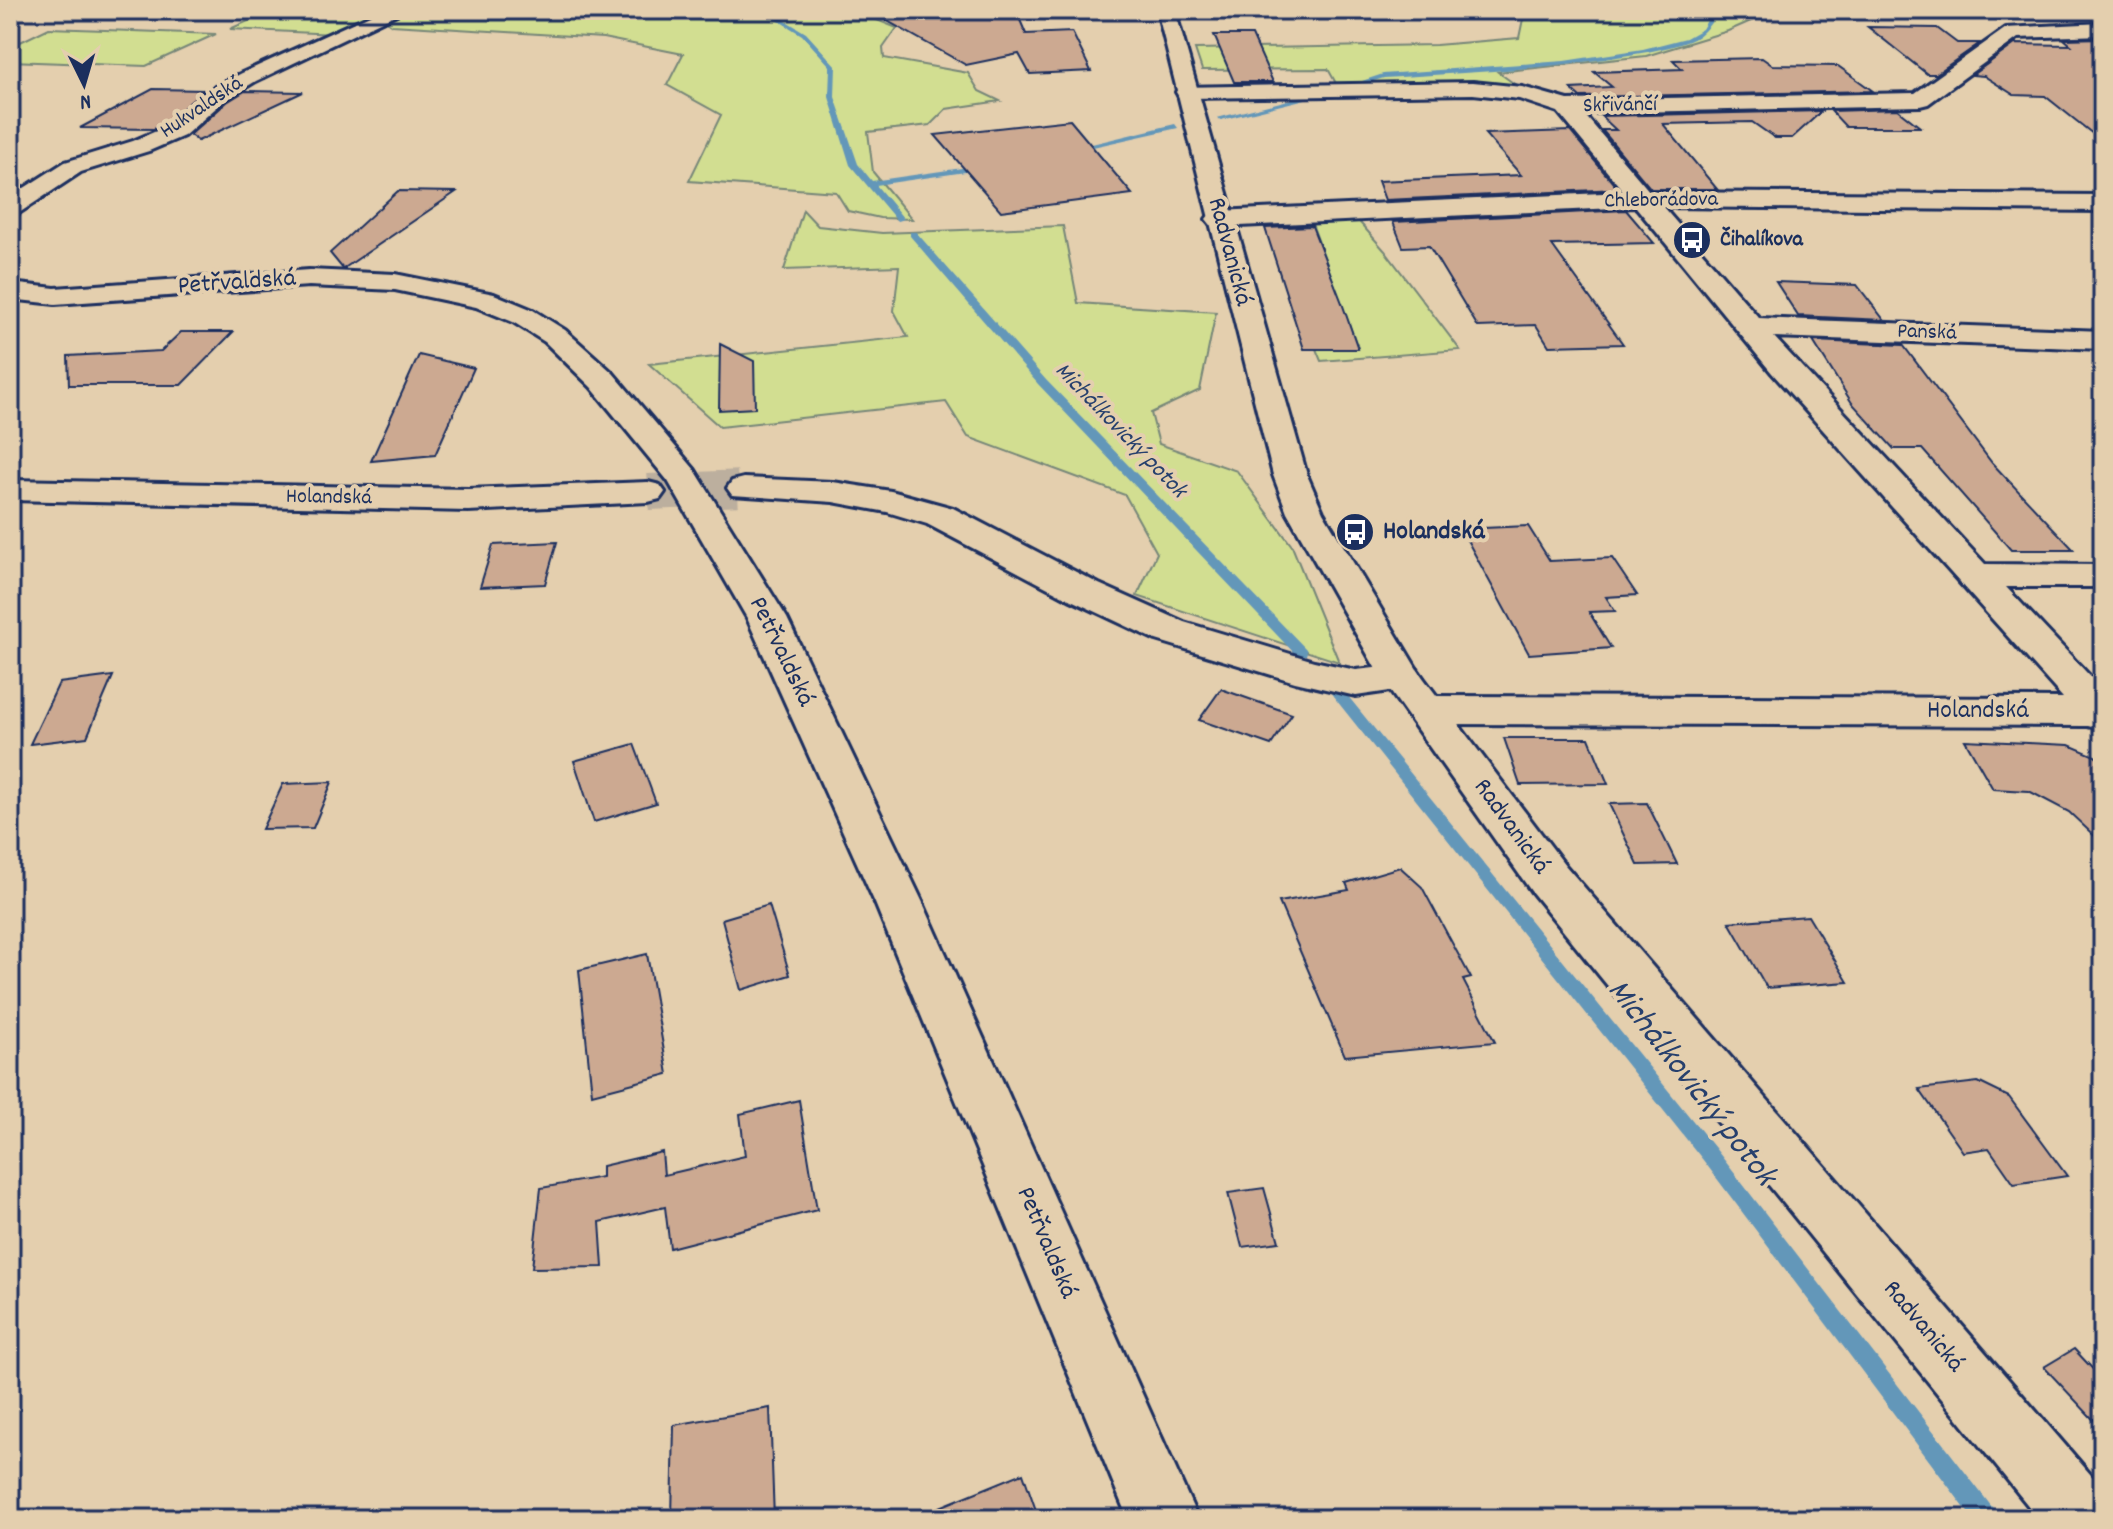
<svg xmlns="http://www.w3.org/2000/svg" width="2113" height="1529" viewBox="0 0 2113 1529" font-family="Dekko,sans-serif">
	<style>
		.green { fill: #d2de91; stroke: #768678; stroke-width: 2 }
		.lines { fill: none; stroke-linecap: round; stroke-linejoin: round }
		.stream { fill: #6497b9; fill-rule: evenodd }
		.building { fill: #cca991; stroke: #1b2f5e; stroke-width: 2 }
		.minor-tunnel { stroke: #bcaf9e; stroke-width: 36; stroke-dasharray: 36 18; stroke-linecap: butt }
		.minor-casing { stroke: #1b2f5e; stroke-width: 6 }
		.tertiary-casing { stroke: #1b2f5e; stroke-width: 6 }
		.minor { fill: #e4cfae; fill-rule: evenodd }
		.tertiary { fill: #e4cfae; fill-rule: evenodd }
		.labels { text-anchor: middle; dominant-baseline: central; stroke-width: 8; stroke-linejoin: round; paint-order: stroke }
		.far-street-label { font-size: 22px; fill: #1b2f5e; stroke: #e4cfae }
		.far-poi-label { font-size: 22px; font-weight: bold; fill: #1b2f5e; stroke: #e4cfae; text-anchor: start }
		.far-water-label { font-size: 24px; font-style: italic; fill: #27406d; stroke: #e4cfae }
		.street-label { font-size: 26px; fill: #1b2f5e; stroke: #e4cfae }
		.poi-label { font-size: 26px; font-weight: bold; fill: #1b2f5e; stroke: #e4cfae; text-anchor: start }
		.near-water-label { font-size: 34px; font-style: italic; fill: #27406d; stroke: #e4cfae }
	</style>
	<rect width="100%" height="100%" fill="#e4cfae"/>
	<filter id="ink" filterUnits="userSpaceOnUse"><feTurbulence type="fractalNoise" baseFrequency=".0125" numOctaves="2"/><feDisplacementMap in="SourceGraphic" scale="16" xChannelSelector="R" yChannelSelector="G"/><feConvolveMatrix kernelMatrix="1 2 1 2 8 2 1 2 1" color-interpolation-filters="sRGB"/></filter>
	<g filter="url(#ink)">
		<g class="green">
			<polygon points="273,10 385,10 335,34 230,29"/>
			<polygon points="405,10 852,10 897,28 883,48 884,58 968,73 979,91 1000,101 946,109 930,125 868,132 873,172 912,219 880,218 848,211 836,192 689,181 721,115 667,85 683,54 603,38 392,25 383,19"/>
			<polygon points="1603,10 1776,10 1728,31 1646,56 1498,72 1520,88 1337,85 1328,69 1202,70 1195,49 1436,45 1519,38 1523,19"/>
			<polygon points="49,28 216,34 146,66 10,61 10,47"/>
			<polygon points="803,210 818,226 882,233 1063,226 1078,303 1216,312 1200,390 1151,413 1159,444 1237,471 1292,546 1339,662 1137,596 1157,553 1125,495 968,437 946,402 720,427 649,364 908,337 894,311 899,266 784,270"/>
			<polygon points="1354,216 1385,251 1460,350 1321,361 1316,349 1358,348 1312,224 1270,224"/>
		</g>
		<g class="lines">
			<g class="stream">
				<polygon points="761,10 768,10 806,33 836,66 835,97 858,164 872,181 983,165 987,167 986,169 876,185 904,219 897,221 850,165 829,97 830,66 802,35"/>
				<path d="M1717,10H1725C1710,18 1708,34 1689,41C1662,51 1633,54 1605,59C1532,70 1457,73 1384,78L1356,86L1353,84L1383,74L1564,61L1643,49L1686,38L1702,29L1712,12Z"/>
				<polygon points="1316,93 1318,96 1221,120 1217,118"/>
				<polygon points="1175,124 1178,128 1075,151 1071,149"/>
				<polygon points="910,232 916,232 1046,380 1306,649 1307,652 1306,655 1296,655 1038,384 910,236"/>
				<polygon points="1338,689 1343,690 1715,1148 1995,1511 1998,1519 1973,1519 1703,1160 1333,696 1331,693 1333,690"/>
			</g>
		</g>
		<g class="building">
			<polygon points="1017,13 1026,34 1072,32 1091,71 1030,74 1019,54 966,65 884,19"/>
			<polygon points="1868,27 1937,28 1957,43 1980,43 1936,74 1927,74"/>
			<polygon points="1214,35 1252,35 1273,82 1234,82"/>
			<polygon points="2103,38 2103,142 2045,96 2014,95 1984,76 1972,75 2015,44 2071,45 2064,39"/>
			<polygon points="1762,58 1772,65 1838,66 1873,91 1580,97 1571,89 1612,87 1594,72 1682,69 1673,60"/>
			<polygon points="153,89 204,90 166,123 154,129 80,128"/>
			<polygon points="245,91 303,92 198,141 190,135 227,102"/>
			<polygon points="1897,109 1920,127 1846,127 1831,111"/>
			<polygon points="1822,111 1792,138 1775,138 1752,122 1663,124 1717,189 1651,189 1602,130 1616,130 1601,116"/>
			<polygon points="1070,120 1132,194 1001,211 935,135"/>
			<polygon points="1570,131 1618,189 1385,200 1378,181 1521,175 1485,134"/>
			<polygon points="398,191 456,192 343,269 330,253"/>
			<polygon points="1626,210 1654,243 1552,245 1623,344 1549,346 1536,325 1478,327 1429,246 1403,247 1393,222"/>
			<polygon points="1312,226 1342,303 1358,349 1304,349 1265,228"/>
			<polygon points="1776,282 1857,285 1884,320 1798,316"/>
			<polygon points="181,332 233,332 181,385 69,385 68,356 161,351"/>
			<polygon points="1813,341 1903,345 1992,463 2074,550 2011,550 1922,449 1894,449 1852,403"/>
			<polygon points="720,344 754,361 755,408 719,410"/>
			<polygon points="419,355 474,368 435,455 371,461"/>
			<polygon points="1528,526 1550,561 1612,558 1637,595 1606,597 1615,611 1589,612 1611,648 1529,654 1461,529"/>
			<polygon points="557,542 545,584 480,587 493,545"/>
			<polygon points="113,676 87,737 30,744 59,683"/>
			<polygon points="1221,689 1292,714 1271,745 1199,720"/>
			<polygon points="1504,738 1589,738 1608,784 1520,785"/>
			<polygon points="1965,740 2069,745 2095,756 2103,763 2103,844 2069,812 2029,791 1993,789"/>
			<polygon points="634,744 656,803 594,822 574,761"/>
			<polygon points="332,782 313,828 262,829 283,784"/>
			<polygon points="1647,803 1677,864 1638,865 1609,804"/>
			<polygon points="1400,867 1422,887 1471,978 1463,980 1495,1042 1345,1056 1279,902 1349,890 1346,883"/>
			<polygon points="769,905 790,975 741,990 722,919"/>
			<polygon points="1808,916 1848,982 1767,988 1729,922"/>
			<polygon points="647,954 668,1074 592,1094 579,970"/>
			<polygon points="1978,1082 2009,1097 2067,1176 2014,1184 1989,1148 1963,1152 1919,1089"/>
			<polygon points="799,1100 817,1210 670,1248 665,1207 600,1222 603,1267 532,1268 541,1188 602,1177 602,1166 662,1152 664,1175 745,1156 740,1114"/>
			<polygon points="1264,1188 1279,1242 1242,1247 1228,1193"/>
			<polygon points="2074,1349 2103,1380 2103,1430 2044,1367"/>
			<polygon points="770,1408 774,1519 672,1519 674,1425"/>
			<polygon points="1023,1473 1039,1519 913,1519 913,1518"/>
		</g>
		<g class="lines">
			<polyline class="minor-tunnel" points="648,492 744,488"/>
			<defs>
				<g id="minor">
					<polygon points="381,10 405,10 256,81 225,100 184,136 149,151 81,172 19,213 10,216 10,197 65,162 133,141 168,126 209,90 242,73"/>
					<polygon points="2103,23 2103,35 2018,38 1928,104 1920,106 1583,113 1650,192 2103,195 2103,211 1663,207 1759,318 2103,331 2103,349 1774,337 1985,564 2103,565 2103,587 2006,587 2103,690 2103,730 2088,726 1426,724 1411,720 1405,710 1411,700 1426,696 2063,698 1772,373 1636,207 1219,227 1210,224 1206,219 1210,214 1219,211 1624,192 1558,112 1519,99 1473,94 1187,98 1179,97 1176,92 1179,87 1473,82 1522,87 1568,100 1915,93 2006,28"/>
					<polygon points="744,478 833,482 891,491 953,508 1099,584 1184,622 1314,661 1356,670 1402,665 1417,669 1423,678 1417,687 1356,696 1295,682 1156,640 1071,600 927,524 887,512 833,502 732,495 727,488 732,481"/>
					<polygon points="10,480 468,489 648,482 660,485 665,492 660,499 648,502 468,511 10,500"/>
				</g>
				<g id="tertiary">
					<polygon points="1157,10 1175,10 1307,475 1323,512 1418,671 1565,865 2103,1489 2103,1519 2039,1519 1531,891 1381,678 1287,512 1273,475"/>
					<polygon points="309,270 395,274 494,294 533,310 565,330 613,373 695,470 787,618 923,903 1198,1519 1128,1519 875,903 747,618 668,481 591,387 545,342 513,322 476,307 395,290 309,286 55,304 10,299 10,283 55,288"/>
				</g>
			</defs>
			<use href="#minor" class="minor-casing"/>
			<use href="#tertiary" class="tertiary-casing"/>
			<use href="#minor" class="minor"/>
			<use href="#tertiary" class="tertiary"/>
		</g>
	</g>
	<defs>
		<symbol id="bus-disc" viewBox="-11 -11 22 22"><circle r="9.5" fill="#1b2f5e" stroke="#e4cfae"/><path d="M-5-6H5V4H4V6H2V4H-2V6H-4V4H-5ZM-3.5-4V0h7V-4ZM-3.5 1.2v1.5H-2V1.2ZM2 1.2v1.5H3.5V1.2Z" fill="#fff"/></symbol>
	</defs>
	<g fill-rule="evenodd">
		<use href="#bus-disc" x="1670" y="218" width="44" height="44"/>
		<use href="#bus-disc" x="1333" y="510" width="44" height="44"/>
	</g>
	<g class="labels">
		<g class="far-street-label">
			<text transform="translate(1620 106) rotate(-1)">Skřivánčí</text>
			<text transform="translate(202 108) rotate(-34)">Hukvaldská</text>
			<text transform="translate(1661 201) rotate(-1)">Chleborádova</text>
			<text transform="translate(1927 333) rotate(2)">Panská</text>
			<text transform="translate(329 498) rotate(1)">Holandská</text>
		</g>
		<g class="far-poi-label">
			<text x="1720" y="240">Čihalíkova</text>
		</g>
		<g class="far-water-label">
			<text transform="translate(1120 431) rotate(46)">Michálkovický potok</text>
		</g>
		<g class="street-label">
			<text transform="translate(1229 252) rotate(75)">Radvanická</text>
			<text transform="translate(237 283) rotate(-4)">Petřvaldská</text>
			<text transform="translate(781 652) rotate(64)">Petřvaldská</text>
			<text x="1978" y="711">Holandská</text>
			<text transform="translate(1511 827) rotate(54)">Radvanická</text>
			<text transform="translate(1046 1243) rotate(67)">Petřvaldská</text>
			<text transform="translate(1923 1327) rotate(50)">Radvanická</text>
		</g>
		<g class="poi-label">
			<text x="1383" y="532">Holandská</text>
		</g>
		<g class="near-water-label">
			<text transform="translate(1690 1084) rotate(52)">Michálkovický potok</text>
		</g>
	</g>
	<rect width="2113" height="1529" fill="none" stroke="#e4cfae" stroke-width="40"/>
	<rect x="20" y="20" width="2073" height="1489" fill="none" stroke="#1b2f5e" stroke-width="3" filter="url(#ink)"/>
	<g transform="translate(84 84) rotate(175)" stroke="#e4cfae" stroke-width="6" paint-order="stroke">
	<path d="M0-6L14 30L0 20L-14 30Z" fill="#1b2f5e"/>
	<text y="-12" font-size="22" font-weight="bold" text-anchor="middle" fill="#1b2f5e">N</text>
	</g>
</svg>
